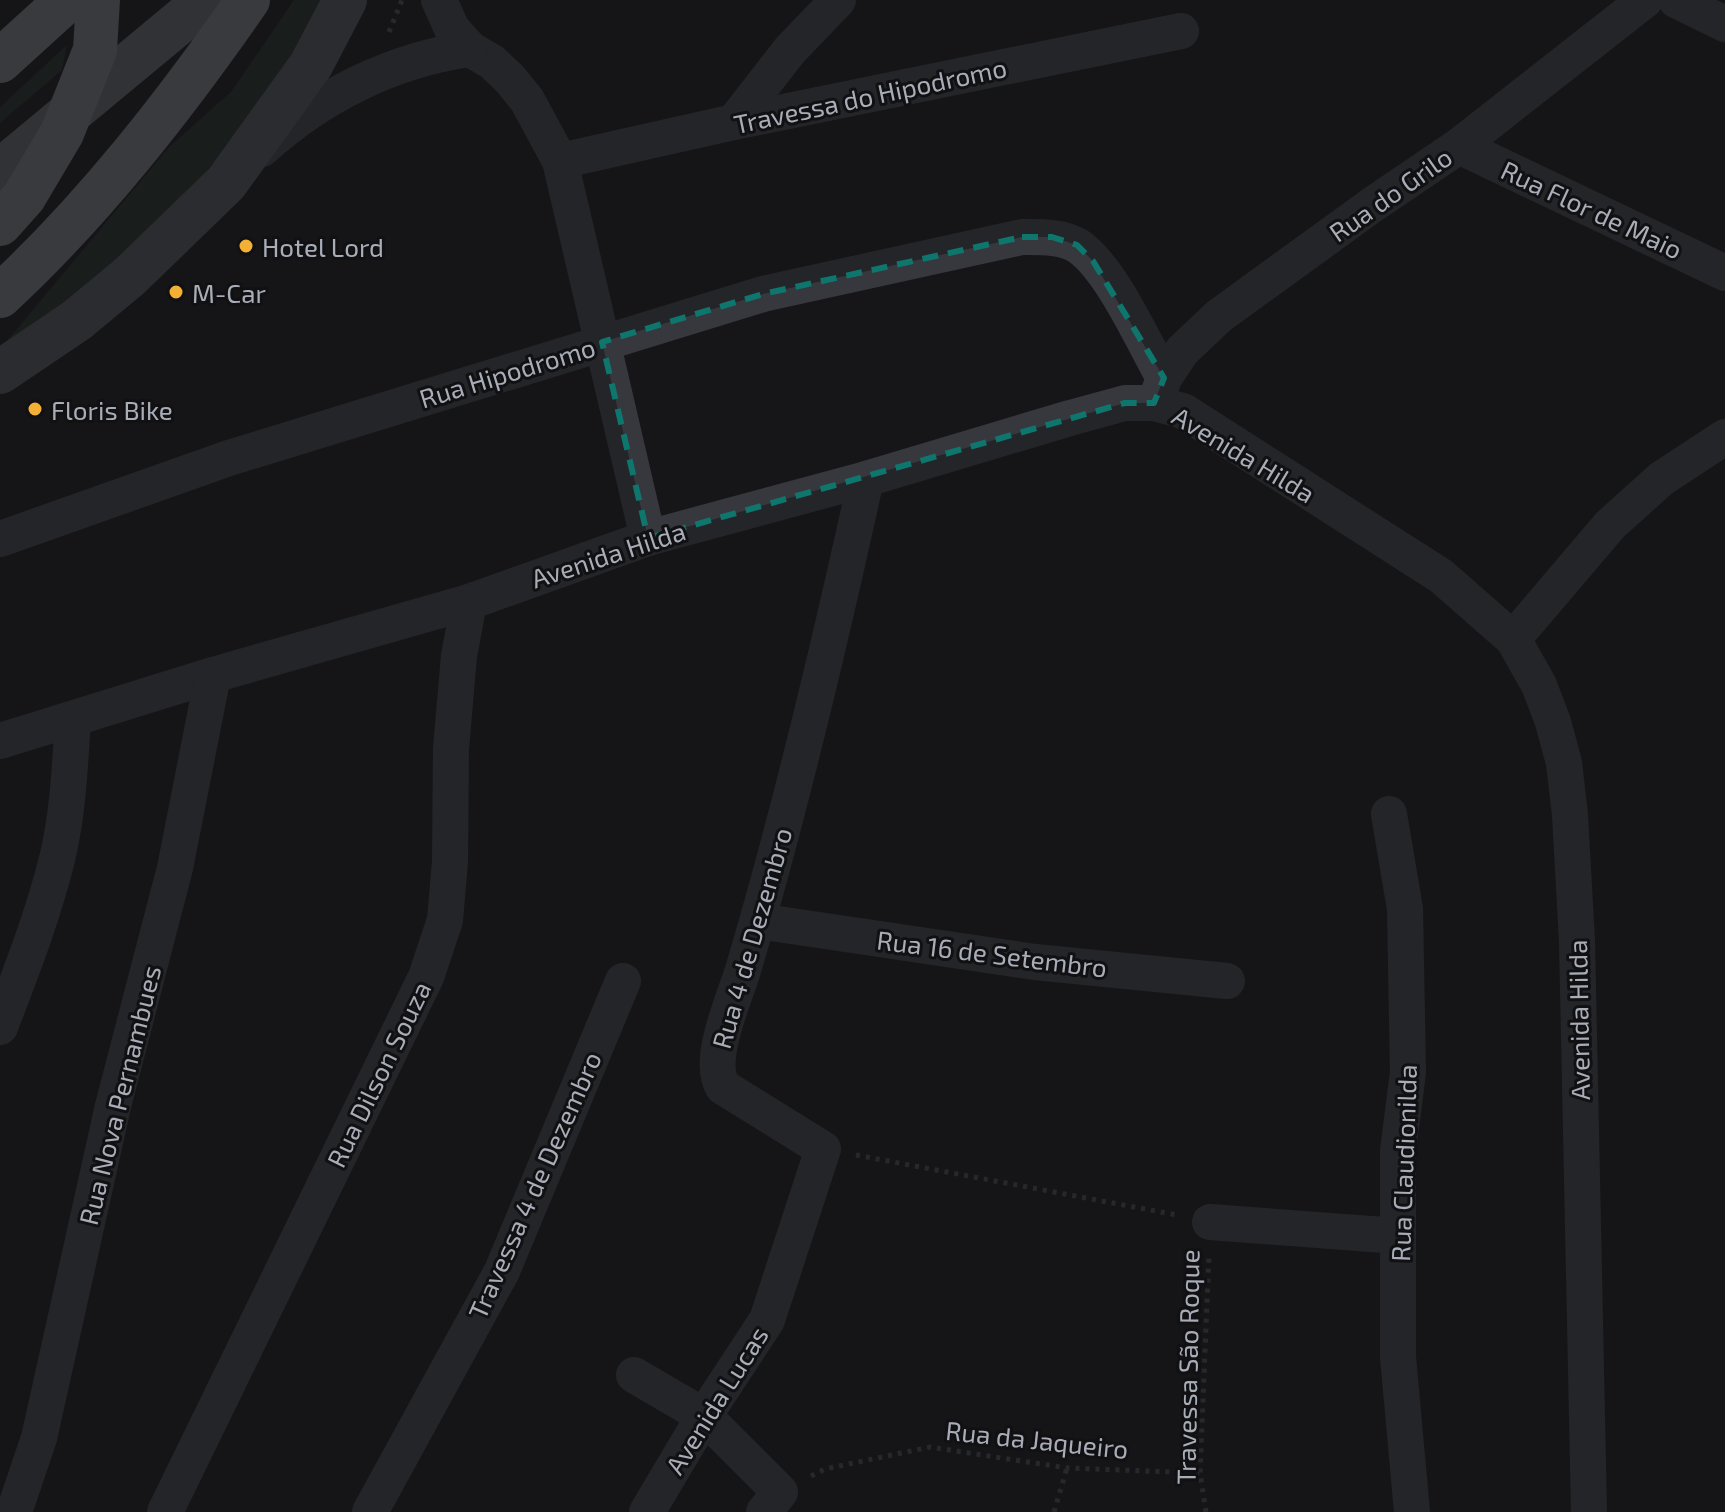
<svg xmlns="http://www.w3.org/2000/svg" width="1725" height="1512" viewBox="0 0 1725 1512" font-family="'Exo 2',sans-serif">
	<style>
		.green { fill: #1e261f }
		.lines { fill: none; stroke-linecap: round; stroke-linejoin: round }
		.path { stroke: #3d3f44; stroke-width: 5; stroke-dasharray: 4 6; stroke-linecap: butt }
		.street { stroke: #37383d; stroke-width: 36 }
		.secondary { stroke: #45474d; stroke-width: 44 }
		.primary { stroke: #53555c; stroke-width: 44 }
		.highway { stroke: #63666e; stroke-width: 44 }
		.highway-bridge { stroke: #63666e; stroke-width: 44 }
		.marked { fill: none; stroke: #0f766e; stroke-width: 6; stroke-dasharray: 16 10; stroke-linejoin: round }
		.poi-dot { fill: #f2b134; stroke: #111113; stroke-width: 3 }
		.labels { text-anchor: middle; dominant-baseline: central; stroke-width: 6; stroke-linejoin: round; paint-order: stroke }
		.street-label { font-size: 26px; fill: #a8adb8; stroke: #111113 }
		.poi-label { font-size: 26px; fill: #a8adb8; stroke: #111113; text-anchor: start }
	</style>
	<rect width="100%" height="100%" fill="#161618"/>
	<g class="green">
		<path d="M294,0H327C306,34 287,72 263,104C190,198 100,283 1,348L169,147L231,92Z"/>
		<polygon points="67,45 62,70 0,123 0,107"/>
	</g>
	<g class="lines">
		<g class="path">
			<polyline points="389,32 402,0"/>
			<polyline points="856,1155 1177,1215"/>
			<polyline points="811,1476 825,1469 930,1447 1067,1468 1200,1473"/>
			<polyline points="1054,1512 1067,1468"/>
			<polyline points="1206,1512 1200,1473 1209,1254"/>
		</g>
		<g class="street">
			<polyline points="439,0 452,29 470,49 492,62 510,79 527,100 560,161 648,538"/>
			<polyline points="1676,0 1725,24"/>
			<polyline points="734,122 790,50 838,0"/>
			<polyline points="1459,146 1725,273"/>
			<path d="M262,149C320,96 392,60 470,49"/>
			<polyline points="560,161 734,122 1181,31"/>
			<polyline points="1157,397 1164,378 1182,351 1219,316 1372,205 1459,146 1645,0"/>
			<path d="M0,539L229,458L763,294L1022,237C1040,237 1062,236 1078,246C1111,268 1144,343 1164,378"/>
			<polyline points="1513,639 1610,525 1661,479 1725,437"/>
			<polyline points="0,741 213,675 469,602 648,538 866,479 1070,418 1125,403 1154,403 1183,411 1441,576 1513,639 1539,685 1553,722 1564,763 1570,815 1577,941 1589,1512"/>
			<polyline points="1389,814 1405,909 1408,1072 1398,1151 1398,1357 1412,1512"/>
			<polyline points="758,921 1035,962 1227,981"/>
			<path d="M0,1027C21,972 43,916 57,859C68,814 70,766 73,719"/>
			<polyline points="1210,1222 1398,1236"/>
			<polyline points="634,1375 704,1416 780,1492 764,1512"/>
			<polyline points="14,1512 39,1438 113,1106 175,868 213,675"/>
			<polyline points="165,1512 426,977 445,920 450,861 451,749 459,656 469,602"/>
			<polyline points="370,1512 502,1271 623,981"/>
			<path d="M647,1512L704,1416L767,1320L823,1149L723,1087C706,1060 734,1000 743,970C791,809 830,643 866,479"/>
		</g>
		<polyline class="secondary" points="0,372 77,320 130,276 226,183 311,65 345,0"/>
		<polyline class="primary" points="0,171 206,0"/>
		<g class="highway">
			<polyline points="0,61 67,0"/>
			<path d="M0,296C94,209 175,105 248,0"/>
		</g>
		<polyline class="highway-bridge" points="0,224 24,197 62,133 95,50 98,0"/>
	</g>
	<path d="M0 0H1725V1512H0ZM1022,237H1052L1077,245L1093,261L1164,378L1154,403H1125L648,538L602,342L763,294Z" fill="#161618" fill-opacity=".55" fill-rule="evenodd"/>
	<path class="marked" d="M1022,237H1052L1077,245L1093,261L1164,378L1154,403H1125L648,538L602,342L763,294Z"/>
	<g class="poi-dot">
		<circle cx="246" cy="246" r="8"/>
		<circle cx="176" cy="292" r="8"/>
		<circle cx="35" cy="409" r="8"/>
	</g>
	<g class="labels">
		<g class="street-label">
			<text transform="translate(870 95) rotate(-12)">Travessa do Hipodromo</text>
			<text transform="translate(1390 194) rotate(-35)">Rua do Grilo</text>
			<text transform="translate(1592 209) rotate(25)">Rua Flor de Maio</text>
			<text transform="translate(507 372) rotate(-17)">Rua Hipodromo</text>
			<text transform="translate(1244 454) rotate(31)">Avenida Hilda</text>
			<text transform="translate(608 554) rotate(-18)">Avenida Hilda</text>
			<text transform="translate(751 938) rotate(-74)">Rua 4 de Dezembro</text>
			<text transform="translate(992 953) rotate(7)">Rua 16 de Setembro</text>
			<text transform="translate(1578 1020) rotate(-91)">Avenida Hilda</text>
			<text transform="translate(378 1074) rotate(-64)">Rua Dilson Souza</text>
			<text transform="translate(119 1095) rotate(-76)">Rua Nova Pernambues</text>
			<text transform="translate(1403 1163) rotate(-88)">Rua Claudionilda</text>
			<text transform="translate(534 1185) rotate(-66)">Travessa 4 de Dezembro</text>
			<text transform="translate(1187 1367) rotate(-89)">Travessa São Roque</text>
			<text transform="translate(716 1400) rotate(-58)">Avenida Lucas</text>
			<text transform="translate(1037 1439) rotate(6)">Rua da Jaqueiro</text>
		</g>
		<g class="poi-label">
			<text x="262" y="246">Hotel Lord</text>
			<text x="192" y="292">M-Car</text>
			<text x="51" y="409">Floris Bike</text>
		</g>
	</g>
</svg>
